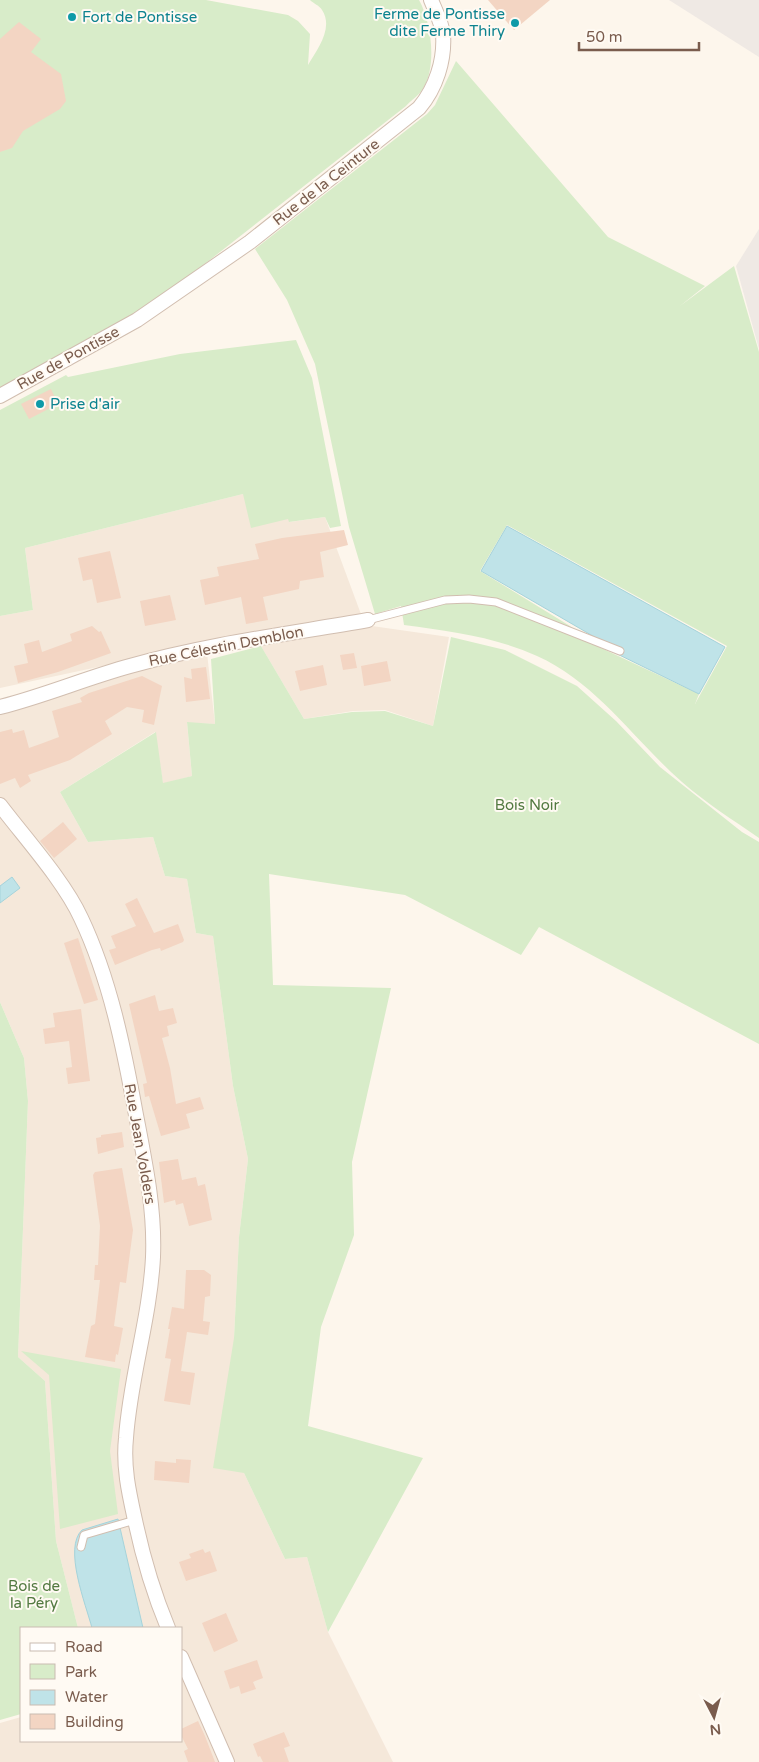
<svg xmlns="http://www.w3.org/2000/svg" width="759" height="1762" viewBox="0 0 759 1762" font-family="'Varela Round',sans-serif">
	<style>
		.residential { fill: #f5e8da }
		.industrial { fill: #efe9e4 }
		.green { fill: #d8ecc9; fill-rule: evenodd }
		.water { fill: #bfe3e8; stroke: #a5d3da }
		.building { fill: #f3d5c3 }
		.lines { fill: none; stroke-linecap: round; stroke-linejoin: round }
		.lane-casing { stroke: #d1beb0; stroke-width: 9 }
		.street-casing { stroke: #d1beb0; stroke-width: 16 }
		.lane { stroke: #fff; stroke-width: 7 }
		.street { stroke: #fff; stroke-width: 14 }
		.culture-dot { fill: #0f9aa8; stroke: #fffaf3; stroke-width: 2 }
		.labels { text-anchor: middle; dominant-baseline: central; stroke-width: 4; stroke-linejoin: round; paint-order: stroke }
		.culture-label { font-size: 15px; fill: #0d838f; stroke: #fffaf3; text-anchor: start }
		.street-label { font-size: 15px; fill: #7a5c4d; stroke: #fffaf3 }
		.park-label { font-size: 15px; fill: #537a41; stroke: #fffaf3 }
	</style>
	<rect width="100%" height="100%" fill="#fdf6ec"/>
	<g class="residential">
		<polygon points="243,494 289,519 290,522 325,517 365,625 449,637 433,726 385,710 353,711 304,719 255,636 205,644 0,688 0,616 33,610 25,548"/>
		<polygon points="207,653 215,724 187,723 192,776 163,784 155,732 60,792 88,842 153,837 165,876 187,879 196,933 213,936 233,1086 248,1159 239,1237 234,1338 244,1473 285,1559 307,1557 328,1632 393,1762 0,1762 0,1723 21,1717 21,1741 181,1741 181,1628 78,1628 56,1541 45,1381 18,1357 28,1101 24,1058 0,1002 0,706"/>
	</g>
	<g class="industrial">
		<polygon points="669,0 759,0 759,57"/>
		<polygon points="759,229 759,349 736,266"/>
	</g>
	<g class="green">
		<path d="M0,0H206L288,15L298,21L310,34L308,65C317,50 334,28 322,10C320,6 313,3 310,0H419C431,21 437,64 424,87C421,94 411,100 406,106L169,292L120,323L0,389Z"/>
		<path d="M456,61L608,237L705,286L680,306L734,266L759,352V838C733,820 706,803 682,782C634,740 597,683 537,656C495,637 450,631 404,625L401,606L375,614L349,527L315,364L287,300L255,249L427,114L435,105ZM507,525L727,646L695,704L699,694L582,639L570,626L480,571Z"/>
		<polygon points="296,340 312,378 341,526 330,528 325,517 289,522 288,519 251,528 243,494 25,548 33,610 0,616 0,410 66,375 68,377 180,354"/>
		<polygon points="451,637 505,650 577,686 616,721 660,767 742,832 759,842 759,1044 539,927 521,955 405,895 269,874 273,985 391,988 352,1162 354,1235 321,1327 308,1426 423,1458 328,1632 307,1557 285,1559 244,1473 213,1468 234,1338 239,1237 248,1159 233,1086 213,936 196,933 187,879 165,876 153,837 88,842 60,792 156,732 163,783 192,776 187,722 215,724 211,659 261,646 304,719 352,712 385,711 433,726"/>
		<polygon points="0,1002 24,1058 28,1101 18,1357 45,1381 56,1541 78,1628 21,1628 21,1714 0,1720"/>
		<polygon points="21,1351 121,1369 110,1451 118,1514 60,1529 49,1375"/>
	</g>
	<g class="water">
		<polygon points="507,526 725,647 699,694 601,646 598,639 481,571"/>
		<polygon points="12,877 20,888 0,903 0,886"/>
		<path d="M118,1519L143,1628H92C86,1605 63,1548 82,1530Z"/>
	</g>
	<g class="building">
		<polygon points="488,0 550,0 514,30"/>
		<polygon points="19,22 41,39 31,52 61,74 66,101 60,109 23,131 12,148 0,152 0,39"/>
		<polygon points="51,389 58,404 29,419 21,404"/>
		<polygon points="344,530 348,545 320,552 324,577 300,581 299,589 263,597 268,620 246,624 241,597 205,605 200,580 219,576 217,567 259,559 255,544 282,538"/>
		<polygon points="110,551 121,598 97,603 92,579 83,581 78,558"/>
		<polygon points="170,595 176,620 145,626 140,601"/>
		<polygon points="92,626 99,632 101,631 111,653 58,672 18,683 14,666 28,663 24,644 39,640 42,652 72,641 70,634"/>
		<polygon points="354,653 357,668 343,670 340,655"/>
		<polygon points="387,661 391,681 364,686 361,666"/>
		<polygon points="323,665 327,685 300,691 295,671"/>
		<polygon points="206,667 210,699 186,702 184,677 192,679 191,669"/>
		<polygon points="142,676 162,686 154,725 142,722 144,710 127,707 105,721 112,734 70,760 28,775 31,781 20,788 15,778 0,784 0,732 12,729 13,733 24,730 29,748 43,743 59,737 52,711 82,702 80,698 89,693"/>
		<polygon points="63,822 77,839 54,858 40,841"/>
		<polygon points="137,898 154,933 178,924 184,940 183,942 161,951 160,948 152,950 115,965 109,950 116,948 111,936 136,926 125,904"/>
		<polygon points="78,938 98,1000 84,1004 64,943"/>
		<polygon points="155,995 159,1011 173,1008 177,1023 167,1026 169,1036 162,1038 170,1068 176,1104 200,1097 204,1109 186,1114 190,1128 161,1136 149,1096 145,1097 143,1084 147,1083 129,1004"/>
		<polygon points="81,1009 90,1081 68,1084 66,1068 72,1067 69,1041 45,1044 43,1029 55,1027 53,1013"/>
		<polygon points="122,1132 124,1147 98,1154 96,1138 101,1137 101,1135"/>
		<polygon points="178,1159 182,1180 196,1177 198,1186 205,1184 212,1220 189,1226 183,1203 176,1205 175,1200 164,1203 159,1162"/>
		<polygon points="122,1168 133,1230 126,1283 120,1282 114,1326 123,1328 118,1355 116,1354 115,1362 85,1357 91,1326 95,1324 100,1280 94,1280 95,1265 98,1265 100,1226 93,1175 95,1172"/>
		<polygon points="186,1270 204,1270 211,1275 210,1296 205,1297 203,1321 210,1322 208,1335 187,1332 181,1371 195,1373 190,1405 164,1401 171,1359 165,1358 170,1329 168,1329 172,1307 184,1309"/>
		<polygon points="176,1459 191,1460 189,1483 154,1480 155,1461 176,1463"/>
		<polygon points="203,1549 205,1553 210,1551 217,1571 186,1581 179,1562 191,1558 189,1554"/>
		<polygon points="226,1613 238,1641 214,1652 202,1623"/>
		<polygon points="257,1660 263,1678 253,1682 256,1689 241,1694 239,1686 230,1689 224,1671"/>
		<polygon points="198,1721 205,1736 215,1762 188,1762 184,1751 188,1749 181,1735 181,1729"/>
		<polygon points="284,1732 290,1746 284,1748 289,1762 263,1762 260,1756 258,1757 253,1744"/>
	</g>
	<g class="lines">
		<defs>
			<g id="lane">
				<polyline points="368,620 445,600 469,599 496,602 620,651"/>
				<polyline points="81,1547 84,1535 135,1520"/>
			</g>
			<g id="street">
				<path d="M0,396L137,320L250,242L419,108C436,88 445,60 443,34C442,23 435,10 431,0"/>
				<path d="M0,707C44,696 86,678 130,666C208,644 288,634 368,620"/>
				<path d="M0,805C25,838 64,881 81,918C110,979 124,1049 136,1115C145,1162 155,1209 153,1257C150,1318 130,1378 126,1438C123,1467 129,1493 135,1520C143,1558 153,1592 168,1628"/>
				<polyline points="181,1657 227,1762"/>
			</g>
		</defs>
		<use href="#lane" class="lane-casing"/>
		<use href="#street" class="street-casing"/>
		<use href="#lane" class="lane"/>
		<use href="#street" class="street"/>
	</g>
	<g class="culture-dot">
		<circle cx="72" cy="17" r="5"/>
		<circle cx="515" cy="23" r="5"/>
		<circle cx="40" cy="404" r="5"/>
	</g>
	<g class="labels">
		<g class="culture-label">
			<text x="505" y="14" text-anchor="end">Ferme de Pontisse<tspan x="505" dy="17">dite Ferme Thiry</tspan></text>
			<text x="82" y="17">Fort de Pontisse</text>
			<text x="50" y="404">Prise d'air</text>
		</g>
		<g class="street-label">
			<text transform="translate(326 182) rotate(-38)">Rue de la Ceinture</text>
			<text transform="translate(68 358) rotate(-29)">Rue de Pontisse</text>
			<text transform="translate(226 646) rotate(-11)">Rue Célestin Demblon</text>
			<text transform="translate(140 1144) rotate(80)">Rue Jean Volders</text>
		</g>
		<g class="park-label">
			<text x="527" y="805">Bois Noir</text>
			<text x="34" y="1586">Bois de<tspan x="34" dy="17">la Péry</tspan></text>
		</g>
	</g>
	<rect x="20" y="1627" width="162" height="115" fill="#fffaf3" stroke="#cabbb1"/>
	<rect x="30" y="1643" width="25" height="8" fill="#ffffff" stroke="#cabbb1"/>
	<text x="65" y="1652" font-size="15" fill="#7a5c4d">Road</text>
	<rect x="30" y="1664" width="25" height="15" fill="#d8ecc9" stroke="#cabbb1"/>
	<text x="65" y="1677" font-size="15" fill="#7a5c4d">Park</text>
	<rect x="30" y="1690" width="25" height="15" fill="#bfe3e8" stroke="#cabbb1"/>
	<text x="65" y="1702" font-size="15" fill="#7a5c4d">Water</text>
	<rect x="30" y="1714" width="25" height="15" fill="#f3d5c3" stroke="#cabbb1"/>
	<text x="65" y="1727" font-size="15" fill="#7a5c4d">Building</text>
	<g transform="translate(714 1717) rotate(174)" stroke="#fffaf3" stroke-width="4" paint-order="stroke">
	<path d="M0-4L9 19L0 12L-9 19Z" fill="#7a5c4d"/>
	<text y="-8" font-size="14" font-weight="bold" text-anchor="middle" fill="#7a5c4d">N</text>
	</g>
	<path d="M579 42v8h120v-8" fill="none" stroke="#7a5c4d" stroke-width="2.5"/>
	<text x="586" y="42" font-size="15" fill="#7a5c4d" stroke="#fffaf3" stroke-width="4" paint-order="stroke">50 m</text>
</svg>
